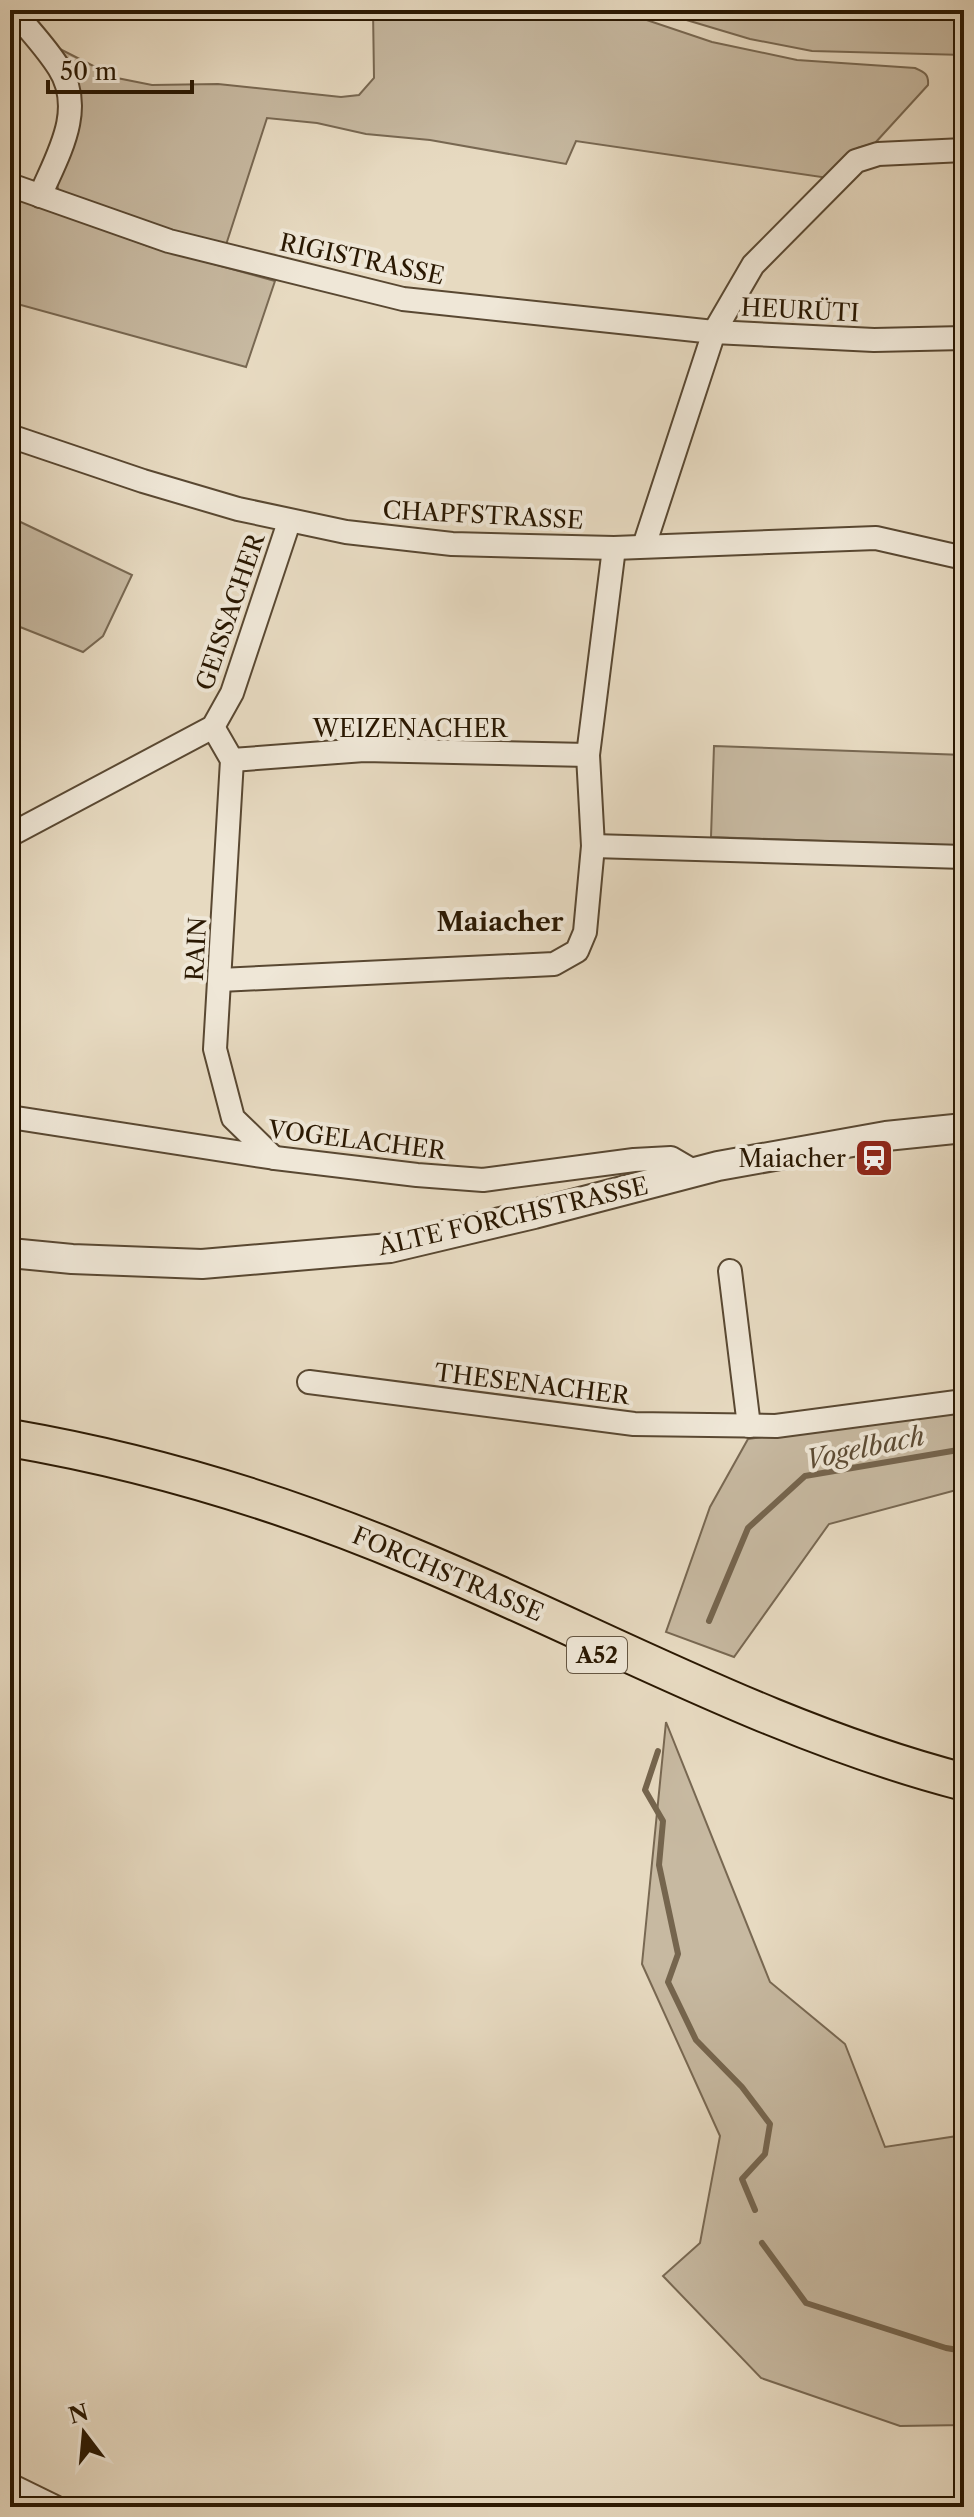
<svg xmlns="http://www.w3.org/2000/svg" width="974" height="2517" viewBox="0 0 974 2517" font-family="'Libre Caslon Text',serif">
	<style>
		.green { fill: #c7b9a1; stroke: #786852; stroke-width: 2 }
		.lines { fill: none; stroke-linecap: round; stroke-linejoin: round }
		.stream { stroke: #75654e; stroke-width: 6 }
		.minor-casing { stroke: #594832; stroke-width: 26 }
		.tertiary-casing { stroke: #594832; stroke-width: 32 }
		.trunk-casing { stroke: #2a1802; stroke-width: 40 }
		.minor { stroke: #efe7d7; stroke-width: 22 }
		.tertiary { stroke: #efe7d7; stroke-width: 28 }
		.trunk { stroke: #e7dac1; stroke-width: 36 }
		.labels { text-anchor: middle; dominant-baseline: central; stroke-width: 8; stroke-linejoin: round; paint-order: stroke }
		.shield { fill: #efe7d7; stroke: #655642; stroke-width: 2 }
		.shield-label { font-size: 22px; font-weight: bold; fill: #2a1802 }
		.street-label { font-size: 24px; fill: #2a1802; stroke: #efe7d7 }
		.poi-label { font-size: 24px; fill: #2a1802; stroke: #efe7d7; text-anchor: end }
		.neighbourhood-label { font-size: 26px; font-weight: bold; fill: #2a1802; stroke: #efe7d7 }
		.water-label { font-size: 26px; font-style: italic; fill: #5c4b34; stroke: #efe7d7 }
	</style>
	<rect width="100%" height="100%" fill="#e7dac1"/>
	<filter id="stains"><feTurbulence type="fractalNoise" baseFrequency=".0025" numOctaves="4"/><feColorMatrix values="0 0 0 0 .2 0 0 0 0 .09 0 0 0 0 .02 0 0 0 .5 -.17"/></filter>
	<radialGradient id="worn" r=".72"><stop offset=".6" stop-color="#630" stop-opacity="0"/><stop offset="1" stop-color="#630" stop-opacity=".3"/></radialGradient>
	<g class="green">
		<path d="M373,10H617L712,42L797,60L915,68C924,72 929,74 928,85L875,143L858,148L828,178L576,141L566,164L430,140L366,134L317,123L267,118L224,251L59,193L56,180L65,154L58,48L117,78L152,85L218,84L341,97L359,95L374,78Z"/>
		<polygon points="653,10 964,10 964,55 812,51 750,39"/>
		<polygon points="10,195 148,246 275,281 246,367 10,302"/>
		<polygon points="10,517 132,575 103,636 83,652 10,623"/>
		<polygon points="714,746 964,755 964,846 711,837"/>
		<polygon points="964,1410 964,1488 829,1524 734,1657 666,1632 710,1507 748,1439"/>
		<polygon points="666,1722 770,1982 845,2044 885,2147 964,2135 964,2425 900,2426 761,2378 663,2276 700,2243 720,2136 642,1964"/>
	</g>
	<g class="lines">
		<g class="stream">
			<polyline points="709,1621 748,1528 805,1476 964,1449"/>
			<polyline points="658,1751 645,1790 663,1821 659,1865 678,1954 668,1982 696,2040 742,2087 770,2124 765,2154 742,2179 755,2210"/>
			<polyline points="762,2243 806,2303 946,2348 964,2351"/>
		</g>
		<defs>
			<g id="minor">
				<path d="M13,10C28,29 46,47 59,68C86,110 57,156 40,196"/>
				<polyline points="10,185 169,241 403,299 714,332 753,265 856,161 878,154 964,150"/>
				<polyline points="10,436 143,481 238,509 346,532 452,544 614,548 876,538 964,558"/>
				<polyline points="644,546 714,332 874,340 964,338"/>
				<polyline points="213,727 232,760 215,1049 233,1118 274,1158"/>
				<polyline points="232,760 364,750 588,755"/>
				<polyline points="10,835 213,727 232,693 289,522"/>
				<polyline points="593,846 964,857"/>
				<polyline points="220,980 554,964 577,951 585,932 593,846 588,755 614,548"/>
				<polyline points="10,1117 275,1158 417,1175 483,1180 634,1160 671,1158 695,1172"/>
				<polyline points="730,1271 749,1426"/>
				<polyline points="309,1382 634,1424 776,1426 964,1401"/>
				<polyline points="10,2485 55,2507"/>
			</g>
			<polyline id="tertiary" points="10,1253 72,1259 202,1264 390,1248 534,1214 718,1166 886,1136 964,1128"/>
			<path id="trunk" d="M10,1438C149,1462 285,1503 415,1558C598,1634 771,1732 964,1782"/>
		</defs>
		<use href="#minor" class="minor-casing"/>
		<use href="#tertiary" class="tertiary-casing"/>
		<use href="#trunk" class="trunk-casing"/>
		<use href="#minor" class="minor"/>
		<use href="#tertiary" class="tertiary"/>
		<use href="#trunk" class="trunk"/>
	</g>
	<defs>
		<symbol id="station-square" viewBox="-11 -11 22 22"><rect x="-9" y="-9" width="18" height="18" rx="4" fill="#8f2418" stroke="#efe7d7"/><path d="M-3-6H3Q5-6 5-4V2Q5 4 3 4L4.5 6H3L1.5 4h-3L-3 6H-4.5L-3 4Q-5 4-5 2V-4Q-5-6-3-6ZM-3.5-4v3h7v-3ZM-3.5 1v1.5H-2V1ZM2 1v1.5H3.5V1Z" fill="#fff"/></symbol>
	</defs>
	<g fill-rule="evenodd">
		<use href="#station-square" x="852" y="1136" width="44" height="44"/>
	</g>
	<g class="labels">
		<rect class="shield" x="567" y="1637" width="60" height="36" rx="6"/>
		<g class="shield-label">
			<text x="597" y="1655">A52</text>
		</g>
		<g class="street-label">
			<text transform="translate(362 259) rotate(12)">RIGISTRASSE</text>
			<text transform="translate(800 310) rotate(3)">HEURÜTI</text>
			<text transform="translate(483 515) rotate(3)">CHAPFSTRASSE</text>
			<text transform="translate(230 612) rotate(-71)">GEISSACHER</text>
			<text x="410" y="728">WEIZENACHER</text>
			<text transform="translate(196 949) rotate(-87)">RAIN</text>
			<text transform="translate(357 1140) rotate(7)">VOGELACHER</text>
			<text transform="translate(513 1216) rotate(-13)">ALTE FORCHSTRASSE</text>
			<text transform="translate(532 1384) rotate(7)">THESENACHER</text>
			<text transform="translate(448 1574) rotate(23)">FORCHSTRASSE</text>
		</g>
		<g class="poi-label">
			<text x="846" y="1158">Maiacher</text>
		</g>
		<g class="neighbourhood-label">
			<text x="500" y="922">Maiacher</text>
		</g>
		<g class="water-label">
			<text transform="translate(865 1448) rotate(-12)">Vogelbach</text>
		</g>
	</g>
	<rect width="974" height="2517" fill="none" stroke="#e7dac1" stroke-width="40"/>
	<rect x="12" y="12" width="950" height="2493" fill="none" stroke="#2a1802" stroke-width="4"/>
	<rect x="20" y="20" width="934" height="2477" fill="none" stroke="#2a1802" stroke-width="2"/>
	<g transform="translate(84 2433) rotate(344)" stroke="#efe7d7" stroke-width="6" paint-order="stroke">
	<path d="M0-6L14 30L0 20L-14 30Z" fill="#2a1802"/>
	<text y="-12" font-size="22" font-weight="bold" text-anchor="middle" fill="#2a1802">N</text>
	</g>
	<path d="M48 80v12h144v-12" fill="none" stroke="#2a1802" stroke-width="4"/>
	<text x="60" y="80" font-size="24" fill="#2a1802" stroke="#efe7d7" stroke-width="6" paint-order="stroke">50 m</text>
	<rect width="100%" height="100%" filter="url(#stains)"/>
	<rect width="100%" height="100%" fill="url(#worn)"/>
</svg>
